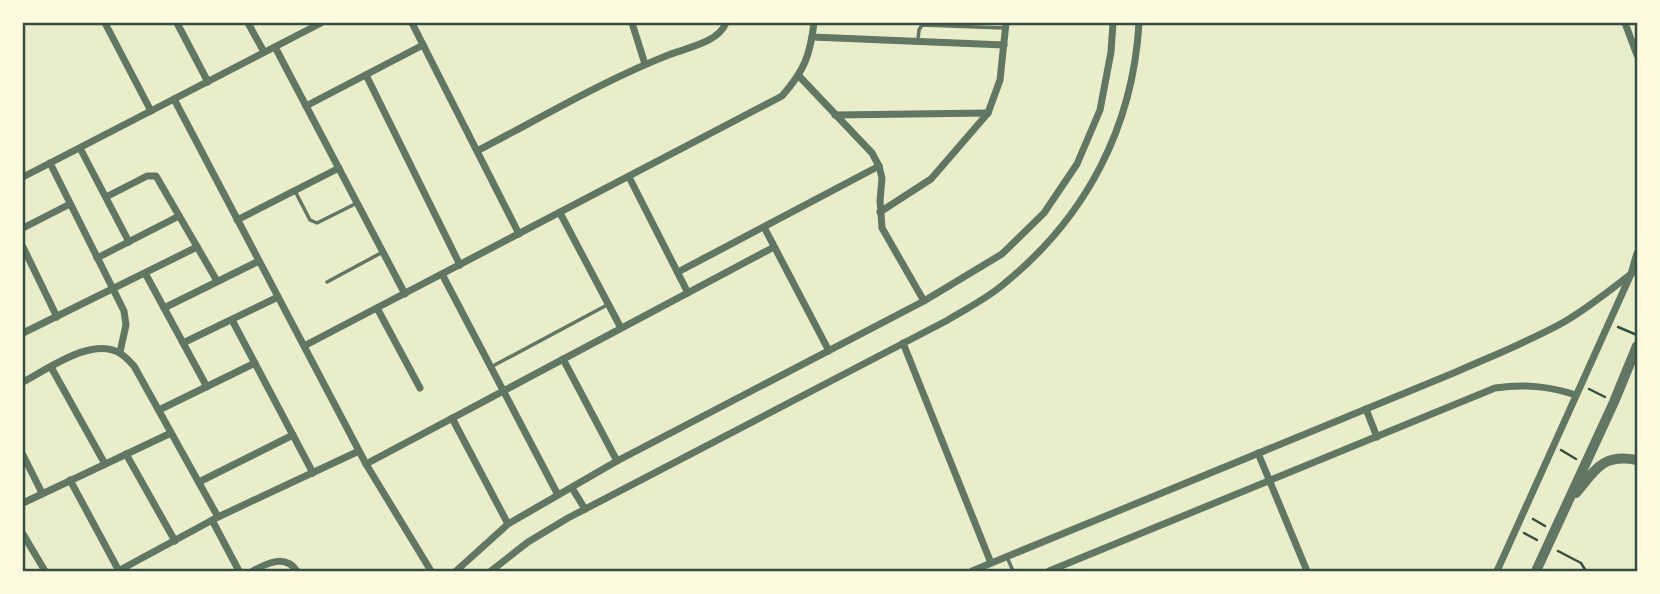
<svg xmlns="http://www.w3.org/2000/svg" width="1660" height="594" viewBox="0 0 1660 594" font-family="Georgia,serif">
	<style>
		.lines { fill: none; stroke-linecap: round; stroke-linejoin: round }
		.path { stroke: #344e41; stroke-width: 2.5 }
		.service { stroke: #617663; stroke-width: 3.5 }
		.minor { stroke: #617663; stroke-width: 7 }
		.tertiary { stroke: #617663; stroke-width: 10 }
		.neatline { fill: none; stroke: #344e41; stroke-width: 2.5 }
	</style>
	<rect width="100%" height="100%" fill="#e9edc9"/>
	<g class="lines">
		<g class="path">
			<polyline points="1618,327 1637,335"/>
			<polyline points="1589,389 1605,397"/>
			<polyline points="1561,450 1576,459"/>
			<polyline points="1533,519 1545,526"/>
			<polyline points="1524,533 1537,540"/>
			<polyline points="1558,551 1581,563 1586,571"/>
		</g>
		<g class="service">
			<polyline points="918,39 919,30 922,25 1005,28"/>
			<polyline points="295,191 310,220 317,223 355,204"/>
			<polyline points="327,282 381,253"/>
			<polyline points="491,367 607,305"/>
			<polyline points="1007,557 1013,571"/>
		</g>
		<g class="minor">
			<polyline points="105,23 151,111"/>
			<polyline points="177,23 208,82"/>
			<polyline points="248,23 264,52"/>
			<polyline points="412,23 519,234"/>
			<polyline points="632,23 645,64"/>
			<polyline points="1625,23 1637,55"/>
			<polyline points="812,37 1004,45"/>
			<polyline points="275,47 405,294"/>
			<polyline points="366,75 460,265"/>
			<polyline points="799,76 872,153 879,166 882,178 880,201 882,228 924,301"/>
			<polyline points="174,99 366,464 431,571"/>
			<polyline points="306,106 423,45"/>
			<polyline points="835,115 988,113"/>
			<polyline points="80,148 129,242"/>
			<path d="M477,151C541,118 604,80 671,54C690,47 718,42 726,23"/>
			<polyline points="50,163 124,311 126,325 120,352"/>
			<polyline points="23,177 321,23"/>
			<polyline points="629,177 688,293"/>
			<polyline points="106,197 147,176 156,176 217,281"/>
			<polyline points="880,212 931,179 988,113 1000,80 1006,23"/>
			<polyline points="560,213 621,328"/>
			<polyline points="237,220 339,168"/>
			<polyline points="764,227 829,351"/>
			<polyline points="23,228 70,204"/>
			<polyline points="23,247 57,317"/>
			<polyline points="97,258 179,216"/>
			<polyline points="678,272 879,166"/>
			<polyline points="145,273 207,387"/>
			<polyline points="442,274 558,495"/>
			<polyline points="164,308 259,261"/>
			<polyline points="377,308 420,388"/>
			<polyline points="232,320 313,473"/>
			<polyline points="23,333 197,247"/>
			<polyline points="183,343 278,297"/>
			<polyline points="903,343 991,563"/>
			<path d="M304,346L782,96C804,71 810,56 814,23"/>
			<polyline points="563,359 617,461"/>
			<polyline points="51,367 105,464"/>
			<path d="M23,382C48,369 94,335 121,354C126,357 130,362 134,366L218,517"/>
			<polyline points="1366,409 1377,437"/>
			<polyline points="159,410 255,363"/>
			<polyline points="452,418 508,524"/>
			<polyline points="1258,453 1307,571"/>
			<polyline points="126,454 175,541"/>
			<polyline points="23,455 42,493"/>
			<polyline points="366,464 774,247"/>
			<polyline points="70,480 119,571"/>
			<polyline points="199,482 293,435"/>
			<polyline points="572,488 585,509"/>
			<polyline points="23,503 171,433"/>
			<polyline points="212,520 239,571"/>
			<polyline points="23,534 45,571"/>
			<polyline points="118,571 218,517 359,451"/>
			<path d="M253,571C267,563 285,554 297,571"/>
			<polyline points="456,571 508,524 617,461 924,301 1002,254 1044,213 1077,164 1100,110 1111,52 1113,23"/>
			<path d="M491,571L528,542L568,518L946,321C966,309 988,298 1005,283C1086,217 1133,127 1139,23"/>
			<path d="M972,571L1456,372C1492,356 1530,341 1564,322C1588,308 1609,291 1631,274"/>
			<path d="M1049,571L1495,388C1525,384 1548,386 1576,395"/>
			<polyline points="1497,571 1631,274 1637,253"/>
		</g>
		<g class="tertiary">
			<path d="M1576,493C1596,469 1603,453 1637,460"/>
			<polyline points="1536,571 1614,402 1637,346"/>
		</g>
	</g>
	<rect width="1660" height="594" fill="none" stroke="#fefae0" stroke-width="49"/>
	<rect x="24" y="24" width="1612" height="546" class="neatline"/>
</svg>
